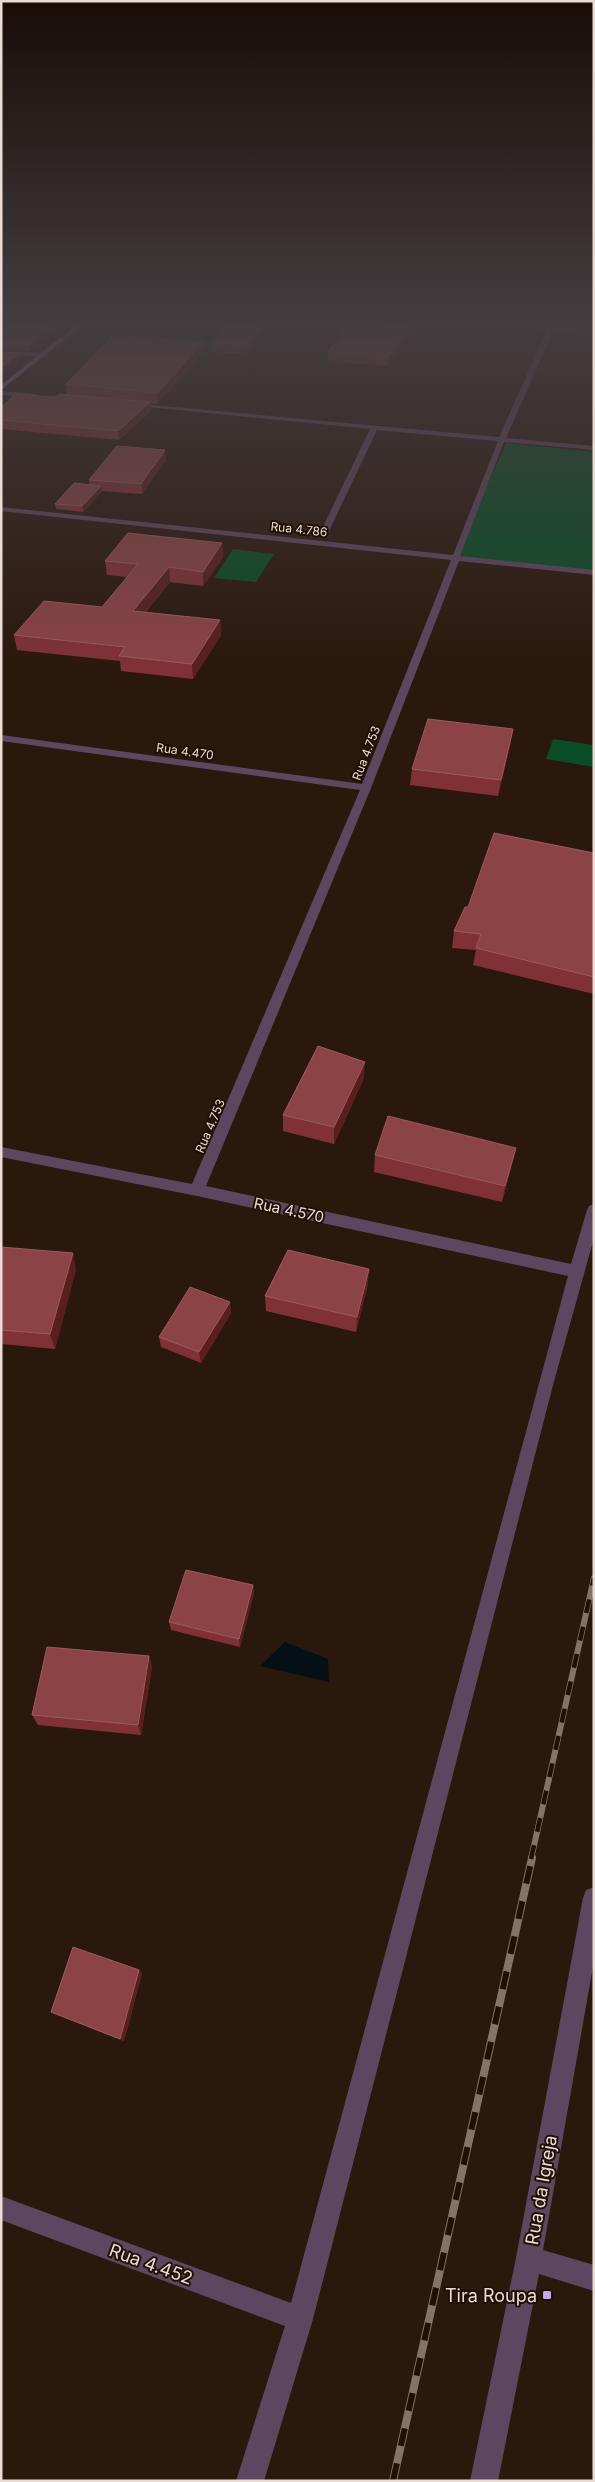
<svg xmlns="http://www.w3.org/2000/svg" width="595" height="2482" viewBox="0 0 595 2482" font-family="Inter,sans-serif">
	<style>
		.green { fill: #094d26 }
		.water { fill: #041016 }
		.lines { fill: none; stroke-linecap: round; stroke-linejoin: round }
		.minor { fill: #5f4660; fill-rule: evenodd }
		.major { fill: #a16ea3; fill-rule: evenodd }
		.rail-far1-casing { stroke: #837368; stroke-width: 6 }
		.rail-casing { stroke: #837368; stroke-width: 8 }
		.rail-far1 { stroke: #210f04; stroke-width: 4.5; stroke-dasharray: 14; stroke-linecap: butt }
		.rail { stroke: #210f04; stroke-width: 6; stroke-dasharray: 18; stroke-linecap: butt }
		.wall { fill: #803135 }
		.shaded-wall { fill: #591f1d }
		.building { fill: #8b4346; stroke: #9a5b5c }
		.poi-dot { fill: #c7a6ef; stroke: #210f04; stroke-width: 2 }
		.labels { text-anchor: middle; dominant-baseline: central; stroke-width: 4; stroke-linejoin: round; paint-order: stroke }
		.far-street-label { font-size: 12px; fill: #eadcd4; stroke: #210f04 }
		.street-label { font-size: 15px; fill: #eadcd4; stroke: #210f04 }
		.near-street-label { font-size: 18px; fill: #eadcd4; stroke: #210f04 }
		.near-poi-label { font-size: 18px; fill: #eadcd4; stroke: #210f04; text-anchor: end }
	</style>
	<rect width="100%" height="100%" fill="#2b180c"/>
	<g class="green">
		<polygon points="506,443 594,452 594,571 456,557"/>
		<polygon points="233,549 274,554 256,582 214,578"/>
		<polygon points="553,739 594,745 594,767 546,759"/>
	</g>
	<polygon class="water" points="285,1642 328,1659 329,1682 260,1666"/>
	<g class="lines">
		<g class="minor">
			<polygon points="57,323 82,323 83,324 80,326"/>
			<polygon points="468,323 548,327 550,323 556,323 554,327 594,330 594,334 553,331 506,438 594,446 594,450 504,442 460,556 594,570 594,575 459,561 371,788 206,1186 571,1264 587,1210 589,1206 594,1204 594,1238 553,1385 313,2319 264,2481 236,2481 285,2326 1,2220 1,2196 291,2303 568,1276 197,1196 1,1157 1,1147 192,1184 360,790 1,741 1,735 362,784 451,560 1,511 1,507 453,555 498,441 377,430 328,533 324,535 320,533 370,429 127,405 130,403 499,437 547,330"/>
			<polygon points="1,351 44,353 47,355 44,357 1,355"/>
			<polygon points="1,391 35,394 38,396 35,398 1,395"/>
			<polygon points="594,1887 594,1961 543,2250 594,2265 594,2291 539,2274 498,2481 470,2481 516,2258 583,1898 586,1890"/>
		</g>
		<polygon class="major" points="79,323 85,323 1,390 1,385"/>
		<defs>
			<polyline id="rail-far1" points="531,1859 594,1578"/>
			<polyline id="rail" points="393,2481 532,1858"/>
		</defs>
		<use href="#rail-far1" class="rail-far1-casing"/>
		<use href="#rail" class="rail-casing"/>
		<use href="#rail-far1" class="rail-far1"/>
		<use href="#rail" class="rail"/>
	</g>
	<g class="wall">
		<polygon points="1,323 58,323 59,325 30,350 1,350"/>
		<polygon points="229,323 268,323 247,354 212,352 212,344"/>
		<polygon points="416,324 388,366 328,361 328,352 378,332"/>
		<polygon points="204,342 204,352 157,404 150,403 151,411 119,440 1,429 1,408 55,397 67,394 66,384"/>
		<polygon points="166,460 142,494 102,491 83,512 56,509 55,504 90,485 89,480"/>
		<polygon points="222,543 223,557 203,586 170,582 146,612 220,620 221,635 193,679 121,671 120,661 17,650 14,635 102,607 127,577 107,575 105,561"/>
		<polygon points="513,729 510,746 498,796 410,785 412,769"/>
		<polygon points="594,853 594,994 473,965 476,950 452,948 454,931 468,907"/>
		<polygon points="364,1078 334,1144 283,1131 283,1115"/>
		<polygon points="516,1148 512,1164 502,1202 374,1172 375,1155"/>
		<polygon points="1,1247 76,1269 55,1349 1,1344"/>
		<polygon points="368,1284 356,1332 266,1311 265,1296"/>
		<polygon points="230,1302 231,1313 201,1363 161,1347 159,1337"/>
		<polygon points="253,1585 254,1593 240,1647 171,1630 169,1622"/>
		<polygon points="149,1656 152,1667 141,1735 38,1725 32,1715"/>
		<polygon points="139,1970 142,1973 124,2041 55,2014 51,2012"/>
	</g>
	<g class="shaded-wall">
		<polygon points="55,323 58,323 59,325 30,350 29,345"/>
		<polygon points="263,323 268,323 247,354 247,346"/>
		<polygon points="412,323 417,323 416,324 388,366 388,357"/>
		<polygon points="204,342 204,352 157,404 157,393"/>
		<polygon points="20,353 21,358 1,374 1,368"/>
		<polygon points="150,402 151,411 119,440 118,431"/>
		<polygon points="165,450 166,460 142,494 141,484"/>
		<polygon points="101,486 102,491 83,512 82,506"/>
		<polygon points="222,543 223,557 203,586 203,572"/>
		<polygon points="169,567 170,582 135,625 133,611"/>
		<polygon points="220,620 221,635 193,679 192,664"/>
		<polygon points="513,729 510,746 498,796 501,780"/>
		<polygon points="365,1062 364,1078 334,1144 334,1127"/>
		<polygon points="516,1148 512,1164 502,1202 505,1186"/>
		<polygon points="73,1253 76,1269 55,1349 50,1334"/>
		<polygon points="369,1269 368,1284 356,1332 357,1317"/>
		<polygon points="230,1302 231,1313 201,1363 199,1352"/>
		<polygon points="253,1585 254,1593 240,1647 239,1639"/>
		<polygon points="149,1656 152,1667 141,1735 138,1725"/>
		<polygon points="139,1970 142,1973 124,2041 120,2039"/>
	</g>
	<g class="building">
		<polygon points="1,323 55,323 29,345 1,344"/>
		<polygon points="229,323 263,323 247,346 212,344"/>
		<polygon points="385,323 412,323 388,357 328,352 346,329 378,332"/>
		<polygon points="125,336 204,342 157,393 66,384 112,337 123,338"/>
		<polygon points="1,352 20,353 1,368"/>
		<polygon points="15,394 55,397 59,394 150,402 118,431 1,420 1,408"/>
		<polygon points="117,446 165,450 141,484 89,480"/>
		<polygon points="74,483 101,486 82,506 55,504"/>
		<polygon points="128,533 222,543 203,572 169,567 133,611 220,620 192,664 119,656 125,647 14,635 44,601 102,607 138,564 105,561"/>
		<polygon points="428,719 513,729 501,780 412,769"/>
		<polygon points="494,833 594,853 594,977 476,948 481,934 454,931 465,907 468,907"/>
		<polygon points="318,1046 365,1062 334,1127 283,1115"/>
		<polygon points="388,1116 516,1148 505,1186 375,1155"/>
		<polygon points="1,1247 73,1253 50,1334 1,1330"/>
		<polygon points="288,1250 369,1269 357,1317 265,1296"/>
		<polygon points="190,1287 230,1302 199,1352 159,1337"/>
		<polygon points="186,1570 253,1585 239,1639 169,1622"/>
		<polygon points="47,1647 149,1656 138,1725 32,1715"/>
		<polygon points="73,1947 139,1970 120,2039 51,2012"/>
	</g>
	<linearGradient id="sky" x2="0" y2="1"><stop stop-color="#180d07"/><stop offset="0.48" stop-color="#443d40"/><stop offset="1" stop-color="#443d40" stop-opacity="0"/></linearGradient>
	<rect width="595" height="670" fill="url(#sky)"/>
	<rect class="poi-dot" x="542" y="2290" width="10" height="10" rx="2.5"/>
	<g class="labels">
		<g class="far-street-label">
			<text transform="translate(299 529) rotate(6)">Rua 4.786</text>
			<text transform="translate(185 751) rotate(8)">Rua 4.470</text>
			<text transform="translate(366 753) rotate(-69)">Rua 4.753</text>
			<text transform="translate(210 1126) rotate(-67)">Rua 4.753</text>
		</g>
		<g class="street-label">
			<text transform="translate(289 1210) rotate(12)">Rua 4.570</text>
		</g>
		<g class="near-street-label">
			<text transform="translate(541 2190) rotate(-80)">Rua da Igreja</text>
			<text transform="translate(151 2264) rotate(20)">Rua 4.452</text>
		</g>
		<g class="near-poi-label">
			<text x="537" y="2295">Tira Roupa</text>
		</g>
	</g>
	<rect width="595" height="2482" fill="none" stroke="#eadcd4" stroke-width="5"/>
</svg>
